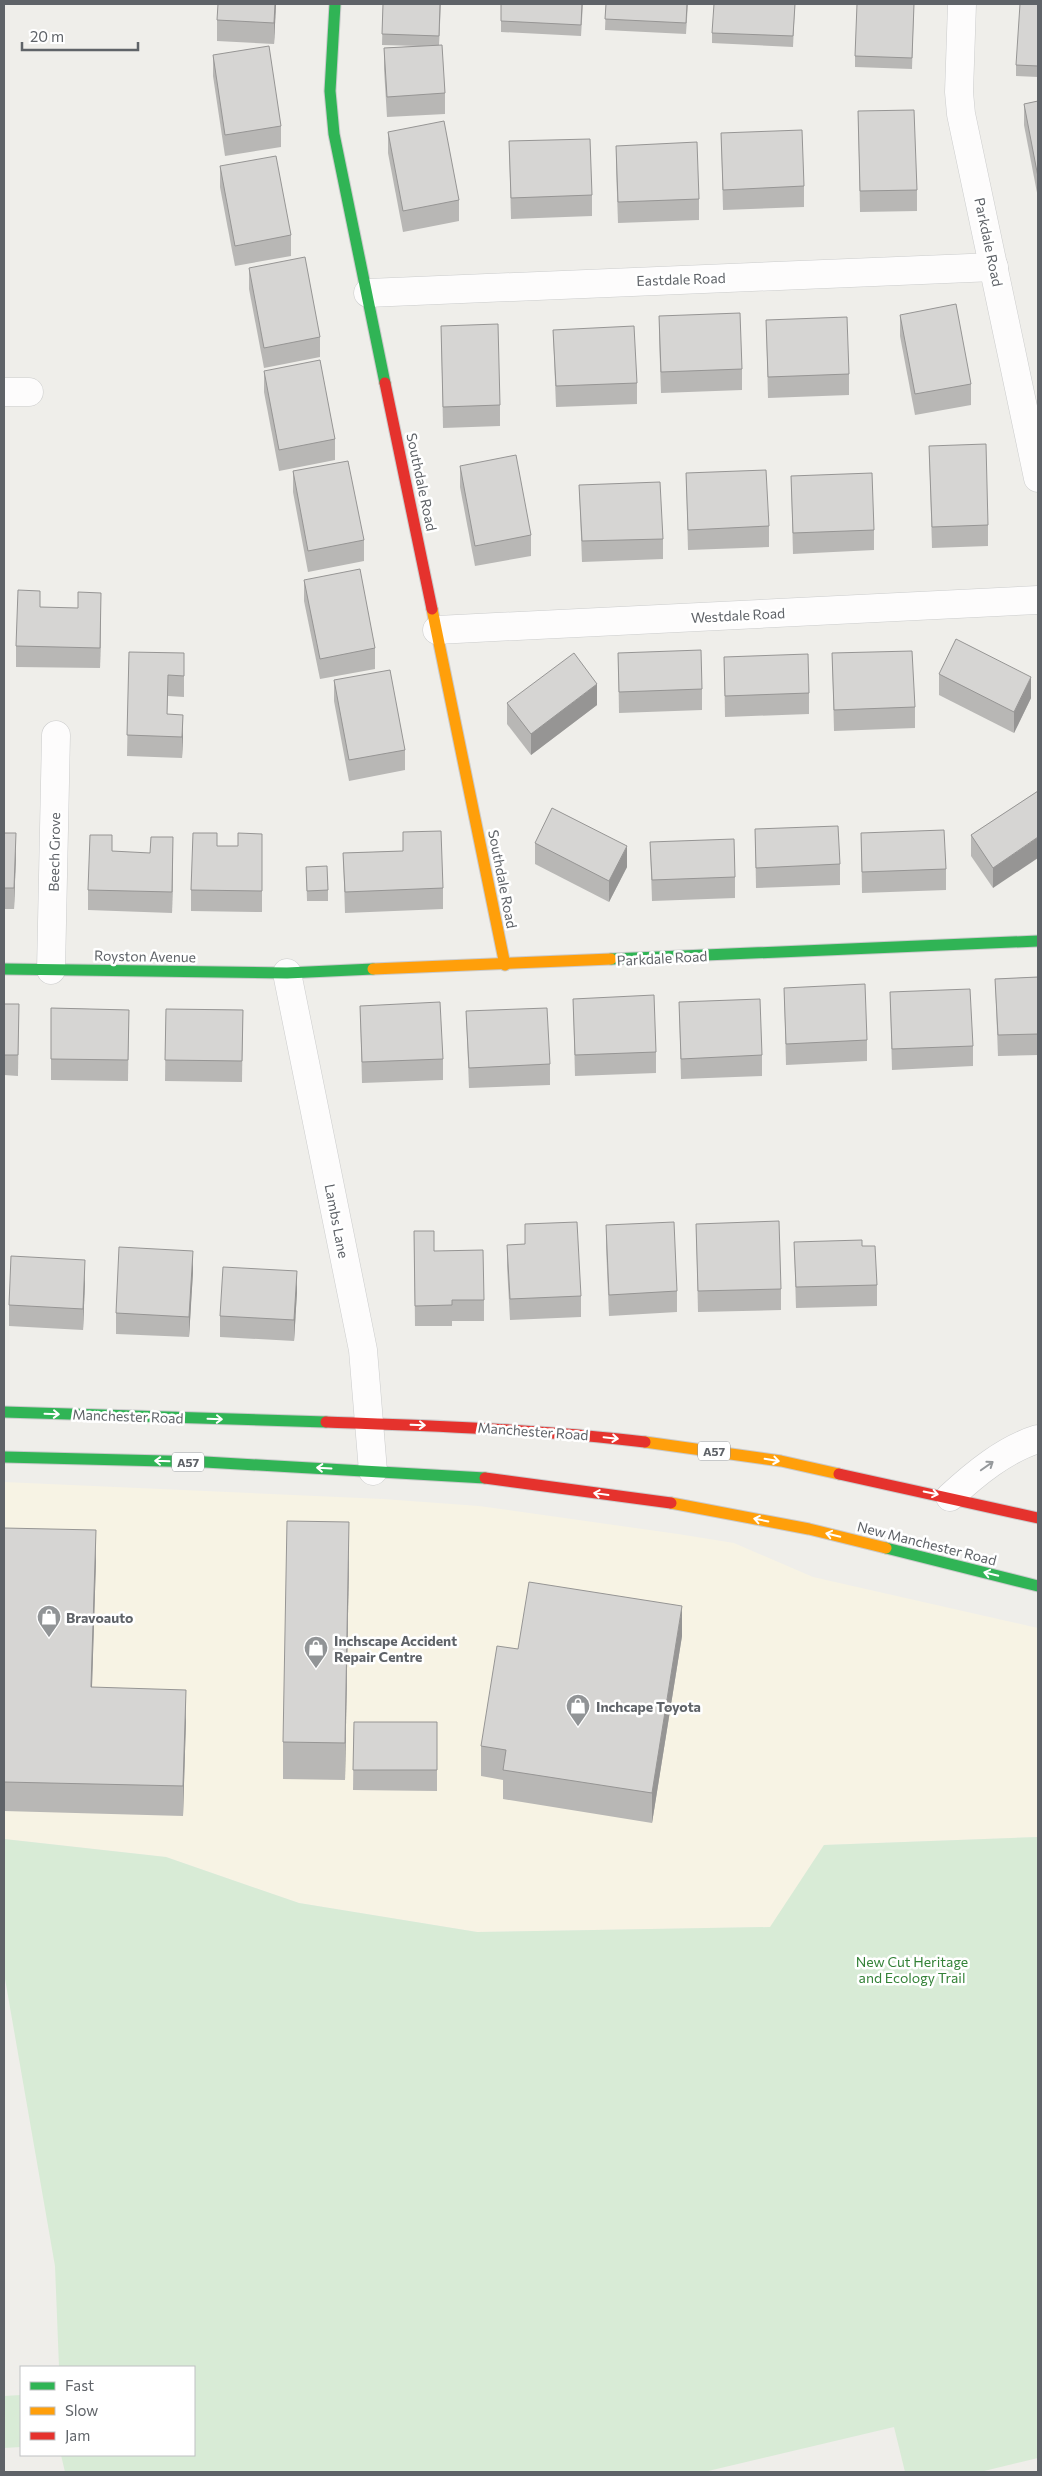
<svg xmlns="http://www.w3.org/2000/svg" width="1042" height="2476" viewBox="0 0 1042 2476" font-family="Commissioner,sans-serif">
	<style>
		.commercial { fill: #f7f3e4 }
		.green { fill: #d8ebd6 }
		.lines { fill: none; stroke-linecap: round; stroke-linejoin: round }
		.street-casing { stroke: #cbcccc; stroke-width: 29 }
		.fast-casing { stroke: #cacacb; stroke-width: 13 }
		.slow-casing { stroke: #cacacb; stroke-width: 13 }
		.jam-casing { stroke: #cacacb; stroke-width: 13 }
		.street { stroke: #fdfcfc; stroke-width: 28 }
		.fast { stroke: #30b455; stroke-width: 11 }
		.slow { stroke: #ff9f0a; stroke-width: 11 }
		.jam { stroke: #e5322d; stroke-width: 11 }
		.wall { fill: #b8b7b5 }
		.shaded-wall { fill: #969594 }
		.building { fill: #d6d5d3; stroke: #969594 }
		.oneway { stroke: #fff }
		.oneway2 { stroke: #96999c }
		.labels { text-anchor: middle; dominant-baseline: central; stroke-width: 5; stroke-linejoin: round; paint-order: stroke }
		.shield { fill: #fff; stroke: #8f9295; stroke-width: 1 }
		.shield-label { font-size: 12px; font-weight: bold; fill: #5f6368 }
		.street-label { font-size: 14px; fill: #5f6368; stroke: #fff }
		.poi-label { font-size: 14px; font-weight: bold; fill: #5f6368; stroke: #fff; text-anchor: start }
		.park-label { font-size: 14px; fill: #348238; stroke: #fff }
	</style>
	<rect width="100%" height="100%" fill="#efeeea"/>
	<polygon class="commercial" points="4,1482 383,1499 479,1506 678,1534 734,1543 813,1577 1038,1628 1038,1837 824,1845 771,1927 477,1932 299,1903 166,1857 4,1839"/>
	<g class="green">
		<polygon points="1038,1837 1038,2458 980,2472 905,2472 894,2427 704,2472 65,2472 61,2455 194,2455 194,2367 59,2367 55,2266 4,1973 4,1839 166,1857 299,1903 477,1932 770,1927 824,1845"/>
		<polygon points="21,2395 21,2447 4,2448 4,2396"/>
	</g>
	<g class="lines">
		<defs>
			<g id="street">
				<polyline points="962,4 959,92 961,114 1038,478"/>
				<polyline points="368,293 994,267"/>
				<polyline points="4,392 29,392"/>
				<polyline points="437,630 1038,600"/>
				<polyline points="51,970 56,735"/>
				<polyline points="287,973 363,1350 373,1471"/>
				<path d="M950,1497C975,1474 1005,1449 1038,1439"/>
			</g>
			<g id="fast">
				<polyline points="335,4 330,91 334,134 385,383"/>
				<polyline points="611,959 1038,941"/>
				<polyline points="4,969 287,973 373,969"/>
				<polyline points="4,1412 326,1422"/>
				<polyline points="4,1457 205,1462 485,1478"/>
				<polyline points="886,1548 1038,1586"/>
			</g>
			<g id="slow">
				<polyline points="432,609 505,965"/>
				<polyline points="373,969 611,959"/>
				<polyline points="645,1442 781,1461 839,1474"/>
				<polyline points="671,1503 809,1529 886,1548"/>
			</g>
			<g id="jam">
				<polyline points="385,383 432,609"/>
				<path d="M326,1422C433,1426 539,1429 645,1442"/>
				<polyline points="839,1474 1038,1518"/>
				<polyline points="485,1478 671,1503"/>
			</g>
		</defs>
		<use href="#street" class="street-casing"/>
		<use href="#fast" class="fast-casing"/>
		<use href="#slow" class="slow-casing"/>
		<use href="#jam" class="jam-casing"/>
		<use href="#street" class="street"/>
		<use href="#fast" class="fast"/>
		<use href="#slow" class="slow"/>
		<use href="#jam" class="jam"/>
	</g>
	<g class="wall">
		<polygon points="276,4 274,44 217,41 217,20"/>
		<polygon points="383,4 441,4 439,45 445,93 445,114 387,117 384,69 384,48 419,46 382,45"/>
		<polygon points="583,4 581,36 501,32 501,21"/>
		<polygon points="606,4 688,4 686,34 605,30"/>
		<polygon points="795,4 793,47 712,43 712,33"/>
		<polygon points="914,4 912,69 855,67 855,56"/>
		<polygon points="1038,4 1038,77 1016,76 1016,65"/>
		<polygon points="213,55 281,126 281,147 225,156 213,76"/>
		<polygon points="1038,101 1038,198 1024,125 1024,104"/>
		<polygon points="858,111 917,190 917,211 860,212"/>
		<polygon points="388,132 459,200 459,221 403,232 388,153"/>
		<polygon points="721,133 804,186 804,207 723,210"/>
		<polygon points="509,141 592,195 592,216 511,219"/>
		<polygon points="616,146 699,199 699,220 618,223 616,166"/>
		<polygon points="220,166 291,235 291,256 235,266 220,187"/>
		<polygon points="249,268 320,337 320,357 264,368 249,289"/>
		<polygon points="900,315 971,384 971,405 915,415 900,336"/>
		<polygon points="659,316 742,369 742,390 661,393 659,337"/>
		<polygon points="766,320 849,374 849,395 768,398"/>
		<polygon points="441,326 500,405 500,426 443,428"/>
		<polygon points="553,330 637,383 637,404 556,407"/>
		<polygon points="264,371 335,439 335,460 279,471 264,392"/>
		<polygon points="929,446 988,525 988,546 932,548"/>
		<polygon points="460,466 531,535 531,556 475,566 460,487"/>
		<polygon points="293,471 364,540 364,561 308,572 293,492"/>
		<polygon points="686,473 769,526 769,547 688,550"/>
		<polygon points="791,476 874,530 874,550 793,554"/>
		<polygon points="579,485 663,539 663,559 582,562"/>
		<polygon points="304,580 375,648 375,669 320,679 304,601"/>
		<polygon points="40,607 101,614 100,668 16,667 16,646"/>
		<polygon points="129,652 184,674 184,697 168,696 167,714 183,736 182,758 127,756"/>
		<polygon points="618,653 702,689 702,710 619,713"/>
		<polygon points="832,653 915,707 915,728 834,731"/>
		<polygon points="724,657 809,693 809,714 725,717"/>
		<polygon points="939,674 1031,698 1014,733 939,695"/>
		<polygon points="334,680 405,750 405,770 349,781 334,701"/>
		<polygon points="507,703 597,705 531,755 507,724"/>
		<polygon points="1038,791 993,888 971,856 971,835"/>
		<polygon points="755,829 840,864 840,885 756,888"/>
		<polygon points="403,832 443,888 443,909 345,913 343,853 403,851"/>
		<polygon points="4,833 16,854 14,909 4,909"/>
		<polygon points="861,833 946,869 946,890 862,893"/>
		<polygon points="262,834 262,912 191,911 191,890 217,846 238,846"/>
		<polygon points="650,842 735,877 735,898 652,901"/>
		<polygon points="535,843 627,867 609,902 535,864"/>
		<polygon points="112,851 173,858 172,913 88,910 88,890"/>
		<polygon points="306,867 328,890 328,901 307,901"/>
		<polygon points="1038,977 1038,1055 998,1056 995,979"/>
		<polygon points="784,988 867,1040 867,1061 786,1065"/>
		<polygon points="890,992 973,1046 973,1066 892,1070"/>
		<polygon points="573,999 656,1052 656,1073 575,1076"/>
		<polygon points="679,1002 762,1055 762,1076 681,1079"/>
		<polygon points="4,1004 19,1004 18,1076 4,1075"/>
		<polygon points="360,1006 443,1059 443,1080 362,1083"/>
		<polygon points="51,1008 129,1010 128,1081 51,1080"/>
		<polygon points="166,1009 243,1010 242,1082 165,1081"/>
		<polygon points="466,1011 550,1064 550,1085 469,1088"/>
		<polygon points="525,1224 581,1296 581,1317 510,1320 507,1266 507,1245 525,1244"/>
		<polygon points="696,1224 781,1289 781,1310 698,1312"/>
		<polygon points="606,1225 677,1291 677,1312 609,1316 606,1246"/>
		<polygon points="414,1231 484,1300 484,1321 452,1321 452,1326 415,1326"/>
		<polygon points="794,1242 877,1285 877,1306 796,1308"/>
		<polygon points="193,1272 189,1337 116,1334 116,1313"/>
		<polygon points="85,1281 83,1330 9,1326 9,1305"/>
		<polygon points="297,1292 294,1341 220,1337 220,1316"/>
		<polygon points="4,1528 96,1560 92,1687 186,1719 183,1816 4,1811"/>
		<polygon points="349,1559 345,1780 283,1779 283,1742"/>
		<polygon points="682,1636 652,1823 503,1799 503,1780 481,1776 481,1746 518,1649"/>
		<polygon points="354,1722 437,1722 437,1791 353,1790"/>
	</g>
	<g class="shaded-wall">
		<polygon points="275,4 276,4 274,44 274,23"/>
		<polygon points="101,593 101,614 100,668 100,648"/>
		<polygon points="1031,677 1031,698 1014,733 1014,712"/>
		<polygon points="597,684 597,705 531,755 531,734"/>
		<polygon points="183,715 183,736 182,758 182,737"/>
		<polygon points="16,833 16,854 14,909 14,888"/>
		<polygon points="173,837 173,858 172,913 172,892"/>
		<polygon points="1038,837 1038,858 993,888 993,868"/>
		<polygon points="627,846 627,867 609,902 609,881"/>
		<polygon points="193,1251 193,1272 189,1337 189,1317"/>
		<polygon points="85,1260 85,1281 83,1330 83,1309"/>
		<polygon points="297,1271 297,1292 294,1341 294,1320"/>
		<polygon points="349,1522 349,1559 345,1780 345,1743"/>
		<polygon points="96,1530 96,1560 91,1717 91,1687"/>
		<polygon points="682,1606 682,1636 652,1823 652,1793"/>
		<polygon points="186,1690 186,1719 183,1816 183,1786"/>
	</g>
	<g class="building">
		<polygon points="218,4 275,4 274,23 217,20"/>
		<polygon points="383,4 440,4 439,36 382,34"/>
		<polygon points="501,4 582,4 581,25 501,21"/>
		<polygon points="606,4 687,4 686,23 605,19"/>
		<polygon points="714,4 795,4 793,36 712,33"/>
		<polygon points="857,4 914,4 912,58 855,56"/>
		<polygon points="1020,4 1038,4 1038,66 1016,65"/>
		<polygon points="442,45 445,93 387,97 384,48"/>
		<polygon points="269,46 281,126 225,135 213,55"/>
		<polygon points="1038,101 1038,177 1024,104"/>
		<polygon points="914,110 917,190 860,191 858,111"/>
		<polygon points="444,121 459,200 403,211 388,132"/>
		<polygon points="802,130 804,186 723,190 721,133"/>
		<polygon points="590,139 592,195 511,198 509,141"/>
		<polygon points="697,142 699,199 618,202 616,146"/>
		<polygon points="276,156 291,235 235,246 220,166"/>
		<polygon points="305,257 320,337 264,348 249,268"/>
		<polygon points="956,304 971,384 915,394 900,315"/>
		<polygon points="740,313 742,369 661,372 659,316"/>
		<polygon points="847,317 849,374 768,377 766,320"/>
		<polygon points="498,324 500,405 443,407 441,326"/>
		<polygon points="634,326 637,383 556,386 553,330"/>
		<polygon points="320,360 335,439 279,450 264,371"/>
		<polygon points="986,444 988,525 932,527 929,446"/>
		<polygon points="516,455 531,535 475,546 460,466"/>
		<polygon points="348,461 364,540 308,551 293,471"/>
		<polygon points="766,470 769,526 688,530 686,473"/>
		<polygon points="872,473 874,530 793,533 791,476"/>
		<polygon points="660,482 663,539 582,541 579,485"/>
		<polygon points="360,569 375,648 320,659 304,580"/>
		<polygon points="18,590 40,591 40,607 78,608 78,592 101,593 100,648 16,646"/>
		<polygon points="956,639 1031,677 1014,712 939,674"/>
		<polygon points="701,650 702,689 619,692 618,653"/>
		<polygon points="912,651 915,707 834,710 832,653"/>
		<polygon points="129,652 184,653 184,676 168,675 167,714 183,715 182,737 127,735"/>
		<polygon points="574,653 597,684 531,734 507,703"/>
		<polygon points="808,654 809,693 725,696 724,657"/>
		<polygon points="390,670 405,750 349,760 334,680"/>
		<polygon points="1038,791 1038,837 993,868 971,835"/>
		<polygon points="552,808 627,846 609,881 535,843"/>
		<polygon points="838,826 840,864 756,868 755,829"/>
		<polygon points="944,830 946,869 862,872 861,833"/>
		<polygon points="441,831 443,888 345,892 343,853 403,851 403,832"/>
		<polygon points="4,833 16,833 14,888 4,888"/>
		<polygon points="193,833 217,833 217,846 238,846 238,833 262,834 262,891 191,890"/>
		<polygon points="90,835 112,835 112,851 150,853 151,837 173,837 172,892 88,890"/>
		<polygon points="734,839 735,877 652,880 650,842"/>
		<polygon points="327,866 328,890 307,891 306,867"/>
		<polygon points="1038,977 1038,1034 998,1035 995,979"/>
		<polygon points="865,984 867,1040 786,1044 784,988"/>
		<polygon points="970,989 973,1046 892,1049 890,992"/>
		<polygon points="654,995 656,1052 575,1055 573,999"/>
		<polygon points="760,999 762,1055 681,1059 679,1002"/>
		<polygon points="440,1002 443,1059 362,1062 360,1006"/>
		<polygon points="4,1004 19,1004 18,1055 4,1055"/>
		<polygon points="51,1008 129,1010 128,1060 51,1059"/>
		<polygon points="547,1008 550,1064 469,1068 466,1011"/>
		<polygon points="166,1009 243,1010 242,1061 165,1060"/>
		<polygon points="779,1221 781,1289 698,1291 696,1224"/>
		<polygon points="577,1222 581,1296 510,1299 507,1245 525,1244 525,1224"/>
		<polygon points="674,1222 677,1291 609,1295 606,1225"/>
		<polygon points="414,1231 434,1231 434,1251 483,1250 484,1300 452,1300 452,1305 415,1306"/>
		<polygon points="862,1240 862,1246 875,1246 877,1285 796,1287 794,1242"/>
		<polygon points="119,1247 193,1251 189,1317 116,1313"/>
		<polygon points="11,1256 85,1260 83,1309 9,1305"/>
		<polygon points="223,1267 297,1271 294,1320 220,1316"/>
		<polygon points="287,1521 349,1522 345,1743 283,1742"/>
		<polygon points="4,1528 96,1530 91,1687 186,1690 183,1786 4,1782"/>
		<polygon points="529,1582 682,1606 652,1793 503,1770 506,1750 481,1746 497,1646 518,1649"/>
		<polygon points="354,1722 437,1722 437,1770 353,1770"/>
	</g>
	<defs><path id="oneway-shaft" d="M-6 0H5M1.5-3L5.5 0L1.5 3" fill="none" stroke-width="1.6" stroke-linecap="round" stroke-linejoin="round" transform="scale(1.25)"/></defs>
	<g class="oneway">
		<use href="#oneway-shaft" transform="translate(52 1414) rotate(2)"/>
		<use href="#oneway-shaft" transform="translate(215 1419) rotate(2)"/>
		<use href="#oneway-shaft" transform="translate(418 1425) rotate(2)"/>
		<use href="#oneway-shaft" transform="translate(611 1438) rotate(6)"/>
		<use href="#oneway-shaft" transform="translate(772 1460) rotate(9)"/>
		<use href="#oneway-shaft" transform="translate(162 1461) rotate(-178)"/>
		<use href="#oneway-shaft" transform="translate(324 1468) rotate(-177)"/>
		<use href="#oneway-shaft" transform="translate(931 1493) rotate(12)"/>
		<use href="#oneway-shaft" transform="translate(601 1494) rotate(-172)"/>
		<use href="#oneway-shaft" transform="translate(761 1520) rotate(-169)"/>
		<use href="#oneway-shaft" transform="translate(833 1535) rotate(-166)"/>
		<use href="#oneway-shaft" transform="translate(991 1574) rotate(-166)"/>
	</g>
	<use class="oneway2" href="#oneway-shaft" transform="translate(987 1466) rotate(-35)"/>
	<defs>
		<symbol id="shop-pin" viewBox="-11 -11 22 30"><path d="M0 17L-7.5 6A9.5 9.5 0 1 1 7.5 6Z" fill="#919496" stroke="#fff"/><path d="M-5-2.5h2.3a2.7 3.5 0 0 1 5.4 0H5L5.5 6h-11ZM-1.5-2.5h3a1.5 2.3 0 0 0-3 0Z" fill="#fff"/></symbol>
	</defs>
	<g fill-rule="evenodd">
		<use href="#shop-pin" x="35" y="1603" width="28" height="38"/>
		<use href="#shop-pin" x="302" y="1634" width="28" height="38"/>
		<use href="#shop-pin" x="564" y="1692" width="28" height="38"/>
	</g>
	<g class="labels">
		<g class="shield">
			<rect x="698" y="1441.5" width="32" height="19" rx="4"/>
			<rect x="172" y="1452.5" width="32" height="19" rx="4"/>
		</g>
		<g class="shield-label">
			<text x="714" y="1451">A57</text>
			<text x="188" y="1462">A57</text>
		</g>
		<g class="street-label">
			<text transform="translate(989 242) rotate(78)">Parkdale Road</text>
			<text transform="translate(681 279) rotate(-2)">Eastdale Road</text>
			<text transform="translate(422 482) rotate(78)">Southdale Road</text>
			<text transform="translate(738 615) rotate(-3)">Westdale Road</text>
			<text transform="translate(54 852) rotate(-89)">Beech Grove</text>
			<text transform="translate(503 879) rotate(79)">Southdale Road</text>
			<text transform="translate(145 956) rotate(1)">Royston Avenue</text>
			<text transform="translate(662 958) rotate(-3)">Parkdale Road</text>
			<text transform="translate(337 1221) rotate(79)">Lambs Lane</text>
			<text transform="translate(128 1416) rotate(2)">Manchester Road</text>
			<text transform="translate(533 1431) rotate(4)">Manchester Road</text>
			<text transform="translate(927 1543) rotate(14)">New Manchester Road</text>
		</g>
		<g class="poi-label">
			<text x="66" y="1617">Bravoauto</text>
			<text x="334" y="1640">Inchscape Accident<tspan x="334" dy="16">Repair Centre</tspan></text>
			<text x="596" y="1706">Inchcape Toyota</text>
		</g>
		<g class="park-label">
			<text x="912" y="1961">New Cut Heritage<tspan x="912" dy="16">and Ecology Trail</tspan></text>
		</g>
	</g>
	<rect width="1042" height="2476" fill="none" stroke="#5f6368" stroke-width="10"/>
	<rect x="20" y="2366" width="175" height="90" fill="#ffffff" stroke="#bfc1c3"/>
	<rect x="30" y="2382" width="25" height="8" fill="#30b455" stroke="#bfc1c3"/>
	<text x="65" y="2391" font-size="15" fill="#5f6368">Fast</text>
	<rect x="30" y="2407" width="25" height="8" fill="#ff9f0a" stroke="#bfc1c3"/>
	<text x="65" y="2416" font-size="15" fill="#5f6368">Slow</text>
	<rect x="30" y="2432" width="25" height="8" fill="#e5322d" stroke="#bfc1c3"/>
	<text x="65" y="2441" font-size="15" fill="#5f6368">Jam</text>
	<path d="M22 42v8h116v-8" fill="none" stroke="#5f6368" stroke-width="2.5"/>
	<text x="30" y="42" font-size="15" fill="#5f6368" stroke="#ffffff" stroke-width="4" paint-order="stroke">20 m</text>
</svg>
